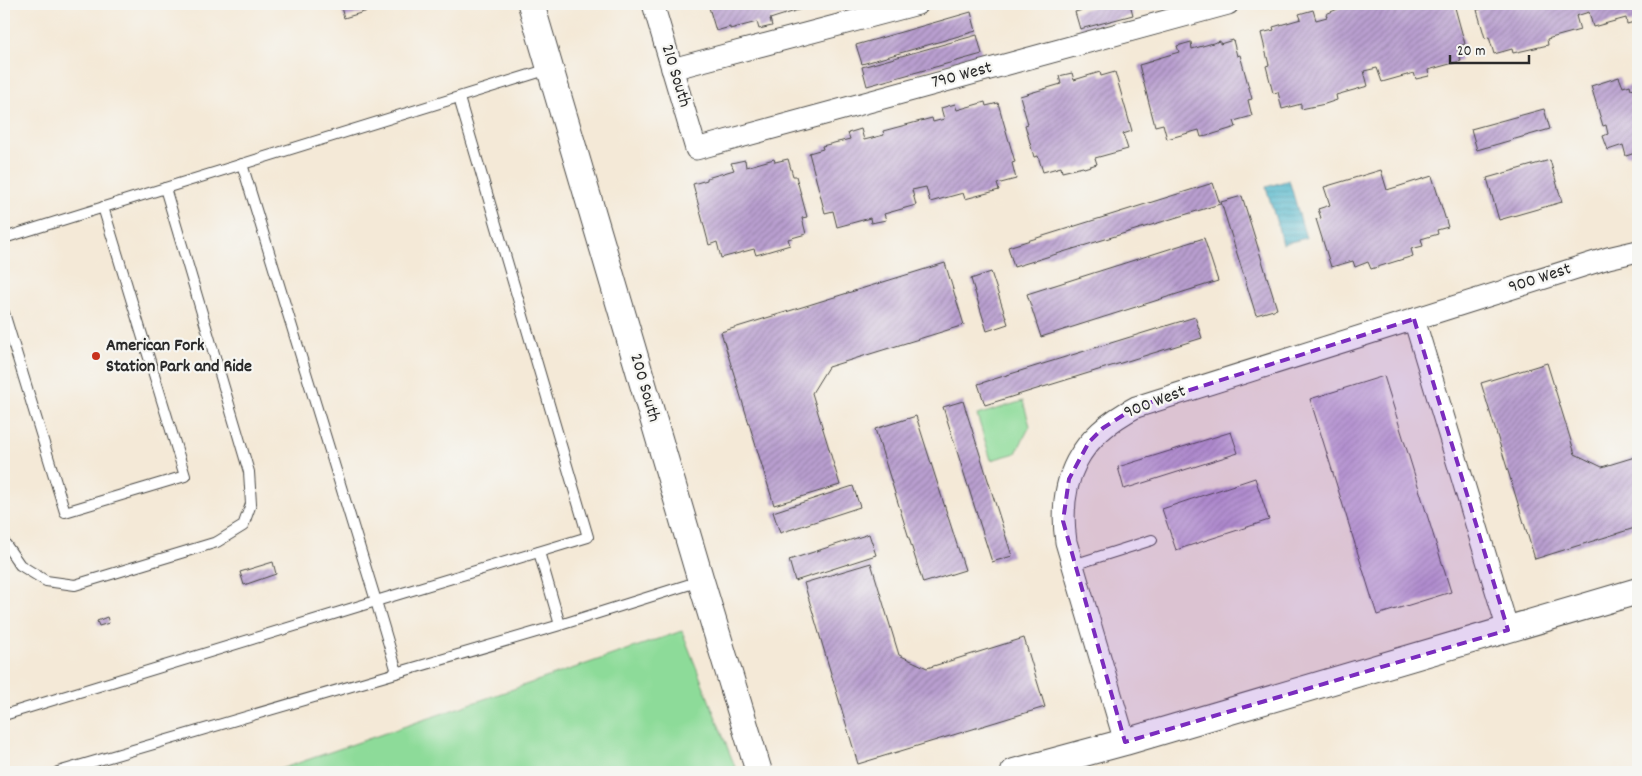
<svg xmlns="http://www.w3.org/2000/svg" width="1642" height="776" viewBox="0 0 1642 776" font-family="Dekko,sans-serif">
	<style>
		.green { fill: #8ddb99; stroke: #5c8362 }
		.water { fill: url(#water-rules); stroke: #3c707b }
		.building { fill: url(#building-hatch) }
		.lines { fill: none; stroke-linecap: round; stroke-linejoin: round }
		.service-casing { stroke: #494845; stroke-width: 12 }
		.minor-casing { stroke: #494845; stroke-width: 23 }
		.tertiary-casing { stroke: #494845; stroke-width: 28 }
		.service { stroke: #fff; stroke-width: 10 }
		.minor { stroke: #fff; stroke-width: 21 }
		.tertiary { stroke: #fff; stroke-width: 26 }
		.marked { fill: #7b2cbf; fill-opacity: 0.2; stroke: #7b2cbf; stroke-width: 4; stroke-dasharray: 10 6; stroke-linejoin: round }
		.poi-dot { fill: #c8321e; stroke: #f6f6f2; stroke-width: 2 }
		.labels { text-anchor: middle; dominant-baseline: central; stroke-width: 4.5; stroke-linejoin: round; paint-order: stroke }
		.street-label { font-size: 18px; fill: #2b2b2b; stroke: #f6f6f2 }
		.poi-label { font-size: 18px; font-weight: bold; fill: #2b2b2b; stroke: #f6f6f2; text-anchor: start }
	</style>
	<defs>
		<pattern id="water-rules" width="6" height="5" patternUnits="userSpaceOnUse" patternTransform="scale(1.25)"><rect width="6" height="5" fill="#4db5cb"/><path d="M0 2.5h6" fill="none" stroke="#4093a5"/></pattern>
		<pattern id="building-hatch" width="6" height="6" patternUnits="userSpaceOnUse" patternTransform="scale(1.25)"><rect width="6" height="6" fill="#b99fd0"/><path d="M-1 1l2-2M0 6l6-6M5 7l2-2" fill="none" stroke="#9782a9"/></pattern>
	</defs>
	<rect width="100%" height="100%" fill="#f6f6f2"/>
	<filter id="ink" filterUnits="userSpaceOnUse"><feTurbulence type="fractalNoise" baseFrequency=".02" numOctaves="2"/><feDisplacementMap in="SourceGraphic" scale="10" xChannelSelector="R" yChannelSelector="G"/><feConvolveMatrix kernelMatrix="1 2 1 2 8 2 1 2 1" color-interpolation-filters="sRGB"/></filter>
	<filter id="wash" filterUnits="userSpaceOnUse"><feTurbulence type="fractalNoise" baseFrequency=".0096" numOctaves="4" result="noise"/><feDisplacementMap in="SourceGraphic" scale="20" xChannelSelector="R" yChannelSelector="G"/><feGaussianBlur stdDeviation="1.12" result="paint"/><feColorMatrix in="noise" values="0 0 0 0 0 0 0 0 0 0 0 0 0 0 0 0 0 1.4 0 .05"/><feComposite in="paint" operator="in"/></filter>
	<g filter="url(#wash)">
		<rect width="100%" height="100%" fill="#f4e9d7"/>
		<g class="green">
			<polygon points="1023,401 1030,426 1016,453 991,460 977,415"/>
			<polygon points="682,631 737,772 272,772"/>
		</g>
		<polygon class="water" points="1289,180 1306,238 1283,244 1266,187"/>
		<g id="blocks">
			<g class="building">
				<polygon points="340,4 391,4 344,18"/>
				<polygon points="708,4 810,4 811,6 770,19 772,26 759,29 757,22 730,29 730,27 716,31"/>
				<polygon points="1104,4 1130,4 1133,15 1080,29 1075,12"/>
				<polygon points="1357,4 1454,4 1465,44 1457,46 1461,61 1428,70 1429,76 1416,79 1414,73 1382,82 1377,68 1364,71 1368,86 1336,95 1337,100 1325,104 1301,109 1301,104 1282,109 1278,92 1273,93 1266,66 1269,65 1261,33 1274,30 1273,27 1301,19 1299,14 1313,10 1316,20 1327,17 1326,14 1340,8"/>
				<polygon points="1479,4 1638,4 1638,21 1627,24 1626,18 1593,27 1589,12 1576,16 1580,30 1547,39 1548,45 1513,53 1512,49 1494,54 1489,37 1485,38 1477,10 1481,9"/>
				<polygon points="971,12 976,31 862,64 856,45"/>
				<polygon points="977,35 982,54 867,86 862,67"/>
				<polygon points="1233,40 1237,56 1240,55 1252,99 1248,100 1252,116 1234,121 1236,127 1207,136 1201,137 1199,130 1167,139 1163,124 1155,126 1139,65 1153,61 1152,60 1179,52 1177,46 1191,42 1192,49 1220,41 1220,44"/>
				<polygon points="1100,72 1101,76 1115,72 1132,131 1123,134 1128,149 1095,158 1097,164 1084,168 1083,167 1062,172 1061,167 1043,172 1038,156 1034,157 1025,125 1028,124 1020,96 1061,84 1059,76 1072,73 1074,80"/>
				<polygon points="1619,77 1623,87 1630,85 1631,89 1638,87 1638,152 1626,156 1623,145 1608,150 1603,136 1608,134 1606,125 1603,126 1591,86"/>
				<polygon points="985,102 986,106 998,103 1015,162 1012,163 1016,179 997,184 999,190 965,199 963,193 930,202 926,187 912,190 916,205 884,214 886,220 871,223 870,218 837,227 833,211 825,213 809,153 823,149 822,146 850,139 848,133 861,129 864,140 884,135 883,131 932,118 933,122 944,119 941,108 955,104 957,110"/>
				<polygon points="1544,109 1550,129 1477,150 1471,129"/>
				<polygon points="774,159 775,162 788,159 793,176 796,176 807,217 802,218 806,234 788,239 790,245 763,253 756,255 754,249 721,258 717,242 709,245 693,184 707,180 707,178 734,170 731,163 745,160 746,167"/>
				<polygon points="1550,160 1562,202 1499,220 1487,178"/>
				<polygon points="1381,170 1387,190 1432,176 1448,227 1437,230 1438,234 1421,239 1423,246 1411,249 1413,256 1371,269 1368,262 1355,267 1353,261 1331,267 1316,219 1321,218 1318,209 1330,205 1324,187"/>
				<polygon points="1213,183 1220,204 1014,267 1008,247"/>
				<polygon points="1242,196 1277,309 1256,315 1221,202"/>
				<polygon points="1204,238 1218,281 1041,337 1027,294"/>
				<polygon points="945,263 964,325 828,367 812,393 840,485 774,505 721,332"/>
				<polygon points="991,272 1008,324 987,331 971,279"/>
				<polygon points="1195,317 1202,338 985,405 978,384"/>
				<polygon points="1547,363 1575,454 1602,467 1638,456 1638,527 1535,559 1481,383"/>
				<polygon points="1384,376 1451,592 1377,615 1310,399"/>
				<polygon points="963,401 1012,556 992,562 943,407"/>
				<polygon points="916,416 965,570 923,583 875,429"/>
				<polygon points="1231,432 1238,453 1124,489 1118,467"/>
				<polygon points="1255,478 1269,520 1176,550 1162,509"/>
				<polygon points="853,486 860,507 780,533 773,512"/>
				<polygon points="869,534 876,555 795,581 789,560"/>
				<polygon points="273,562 276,574 244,585 240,572"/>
				<polygon points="871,563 899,655 927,668 1024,638 1045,707 858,764 804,583"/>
				<polygon points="107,617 109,623 99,626 97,621"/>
			</g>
		</g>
	</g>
	<g filter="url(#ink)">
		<use href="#blocks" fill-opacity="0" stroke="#494845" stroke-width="1"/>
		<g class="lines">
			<defs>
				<g id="service">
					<polyline points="4,238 549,69"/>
					<polyline points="4,313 65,512 185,476 103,207"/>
					<polyline points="4,542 20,565 46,581 75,585 217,542 243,526 251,504 249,472 165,188"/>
					<polyline points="539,552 560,625"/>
					<polyline points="1073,565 1152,540"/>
					<polyline points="397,672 376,601 588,537 459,98"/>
					<polyline points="4,715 376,601 242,164"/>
					<polyline points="58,772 560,625 700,581"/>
				</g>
				<g id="minor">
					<polyline points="653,4 696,149 1228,4"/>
					<polyline points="672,69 918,4"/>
					<polyline points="1414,319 1508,630"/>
					<path d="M1125,742L1066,542C1057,478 1080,436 1136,407L1608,258L1638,251"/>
				</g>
				<g id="tertiary">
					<polyline points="531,4 701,581 759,772"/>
					<polyline points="1014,772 1125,742 1638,591"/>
				</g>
			</defs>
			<use href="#service" class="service-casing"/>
			<use href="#minor" class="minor-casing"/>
			<use href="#tertiary" class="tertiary-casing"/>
			<use href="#service" class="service"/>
			<use href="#minor" class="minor"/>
			<use href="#tertiary" class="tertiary"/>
		</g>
	</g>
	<path class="marked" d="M1414,319L1508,630L1125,742L1063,521L1069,479L1089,442L1103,428L1136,407Z"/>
	<circle class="poi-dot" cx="96" cy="356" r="5"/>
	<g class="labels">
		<g class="street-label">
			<text transform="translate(675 76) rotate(73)">210 South</text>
			<text transform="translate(962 76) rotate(-15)">790 West</text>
			<text transform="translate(1540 279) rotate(-18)">900 West</text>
			<text transform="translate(644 388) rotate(74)">200 South</text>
			<text transform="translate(1155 403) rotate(-21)">900 West</text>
		</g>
		<g class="poi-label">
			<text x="106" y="346">American Fork<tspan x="106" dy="21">Station Park and Ride</tspan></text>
		</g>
	</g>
	<rect width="1642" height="776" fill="none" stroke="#f6f6f2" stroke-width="20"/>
	<path d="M1450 55v8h79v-8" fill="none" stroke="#2b2b2b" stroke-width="2.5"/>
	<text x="1457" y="55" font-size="15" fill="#2b2b2b" stroke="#f6f6f2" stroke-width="4" paint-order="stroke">20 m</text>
</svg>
